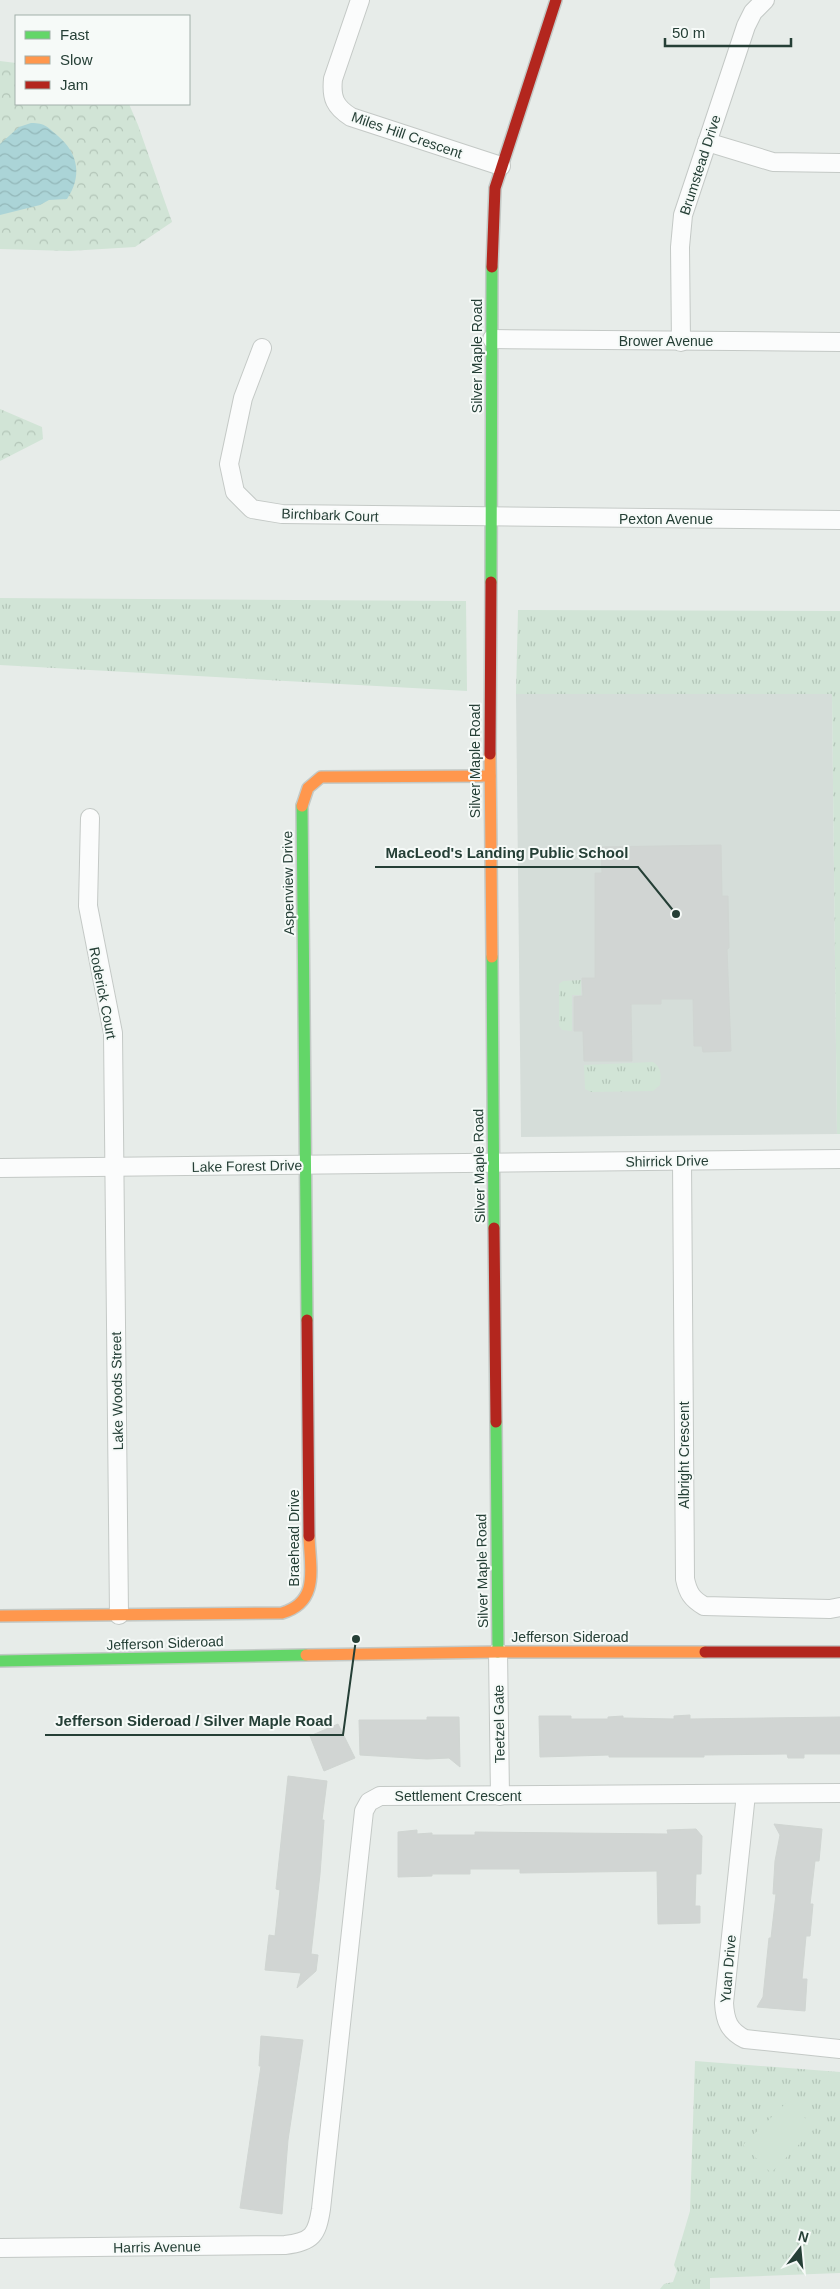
<svg xmlns="http://www.w3.org/2000/svg" width="840" height="2289" viewBox="0 0 840 2289" font-family="Helvetica,sans-serif">
	<style>
		.built { fill: #d5ddd9 }
		.forest { fill: url(#forest-crowns) }
		.park { fill: url(#park-tufts) }
		.garden { fill: #d1e4d6 }
		.water { fill: url(#water-waves) }
		.building { fill: #d1d5d3; stroke: #d0d5d2 }
		.lines { fill: none; stroke-linecap: round; stroke-linejoin: round }
		.street-casing { stroke: #c4c9c6; stroke-width: 20 }
		.fast-casing { stroke: #c3c9c6; stroke-width: 14 }
		.slow-casing { stroke: #c3c9c6; stroke-width: 14 }
		.jam-casing { stroke: #c3c9c6; stroke-width: 14 }
		.street { stroke: #fbfcfc; stroke-width: 18 }
		.fast { stroke: #63d668; stroke-width: 11 }
		.slow { stroke: #ff974d; stroke-width: 11 }
		.jam { stroke: #b3261e; stroke-width: 11 }
		.labels { text-anchor: middle; dominant-baseline: central; stroke-width: 4; stroke-linejoin: round; paint-order: stroke }
		.street-label { font-size: 14px; fill: #253f36; stroke: #f6faf8 }
		.leader { fill: none; stroke: #253f36; stroke-width: 2 }
		.callout-dot { fill: #253f36; stroke: #f6faf8; stroke-width: 2 }
		.callout-label { font-size: 15px; text-anchor: middle; font-weight: bold; fill: #253f36; stroke: #f6faf8; stroke-width: 4; stroke-linejoin: round; paint-order: stroke }
	</style>
	<defs>
		<pattern id="forest-crowns" width="20" height="18" patternUnits="userSpaceOnUse" patternTransform="scale(1.25)"><rect width="20" height="18" fill="#d1e4d6"/><path d="M2 6a3 3 0 1 1 6 0M12 15a3 3 0 1 1 6 0" fill="none" stroke="#b3c5b8"/></pattern>
		<pattern id="park-tufts" width="24" height="20" patternUnits="userSpaceOnUse" patternTransform="scale(1.25)"><rect width="24" height="20" fill="#d1e4d6"/><path d="M3 7l-1-3M5 7V3M7 7l1-3M15 17l-1-3M17 17v-4M19 17l1-3" fill="none" stroke="#b3c5b8"/></pattern>
		<pattern id="water-waves" width="16" height="10" patternUnits="userSpaceOnUse" patternTransform="scale(1.25)"><rect width="16" height="10" fill="#abd4d7"/><path d="M0 5q4-4 8 0t8 0" fill="none" stroke="#93b7b9"/></pattern>
	</defs>
	<rect width="100%" height="100%" fill="#e7ece9"/>
	<polygon class="built" points="832,693 837,1134 521,1137 516,694"/>
	<g class="forest">
		<polygon points="0,61 16,63 16,104 129,104 138,125 172,222 135,247 69,251 0,249"/>
		<polygon points="0,409 42,427 43,439 0,461"/>
	</g>
	<g class="park">
		<polygon points="0,598 466,601 467,691 0,665"/>
		<polygon points="518,610 840,611 840,1134 837,1134 832,694 516,694"/>
		<polygon points="581,980 581,995 572,995 572,1031 562,1030 559,1026 559,984 563,981"/>
		<path d="M653,1062C662,1068 661,1076 660,1085L653,1091L591,1092L585,1089L584,1065Z"/>
		<polygon points="695,2061 840,2072 840,2273 710,2278 710,2289 660,2289 664,2284 673,2282 677,2271 674,2265 690,2211"/>
	</g>
	<polygon class="garden" points="788,2101 815,2128 771,2173 743,2145"/>
	<path class="water" d="M31,123C46,123 47,127 58,136C79,154 82,177 67,199L49,200L40,205L0,215V144L19,127Z"/>
	<g class="building">
		<polygon points="721,845 722,896 728,896 729,948 727,949 731,1051 703,1052 702,1046 694,1046 693,999 661,999 661,1004 631,1004 632,1061 584,1061 583,1031 574,1031 574,997 583,996 582,978 595,978 595,873 602,873 601,847"/>
		<polygon points="690,1715 690,1719 840,1717 840,1754 804,1754 804,1758 788,1758 787,1754 704,1755 704,1757 609,1757 609,1755 540,1757 539,1716 571,1716 571,1719 608,1719 608,1717 623,1716 623,1718 674,1719 674,1716"/>
		<polygon points="427,1717 459,1717 460,1767 449,1758 427,1759 360,1755 359,1720 427,1720"/>
		<polygon points="338,1724 355,1758 324,1771 310,1736"/>
		<polygon points="288,1776 327,1781 322,1820 324,1820 320,1874 311,1954 318,1955 316,1971 297,1988 301,1973 265,1970 269,1935 275,1936 280,1890 276,1889"/>
		<polygon points="774,1824 822,1829 819,1861 815,1861 810,1904 813,1904 810,1936 806,1936 802,1979 807,1979 805,2011 757,2007 763,1997 769,1938 771,1938 776,1894 773,1894 775,1861 780,1835"/>
		<polygon points="696,1829 702,1836 701,1874 696,1874 695,1906 700,1906 700,1923 658,1924 657,1871 520,1873 520,1869 470,1869 470,1874 432,1874 432,1876 398,1877 398,1832 417,1830 417,1834 432,1833 432,1835 475,1835 475,1832 668,1834 667,1830"/>
		<polygon points="261,2036 303,2040 288,2140 282,2214 240,2208 261,2066 259,2066"/>
	</g>
	<g class="lines">
		<defs>
			<g id="street">
				<path d="M360,0L333,79C331,98 335,107 351,117L501,166"/>
				<polyline points="707,142 773,162 840,163"/>
				<polyline points="492,339 840,342"/>
				<polyline points="681,342 680,247 683,215 746,26 753,12 765,0"/>
				<polyline points="262,348 243,398 229,464 235,492 252,509 282,514 840,520"/>
				<polyline points="90,818 88,906 113,1033 119,1615"/>
				<path d="M682,1161L685,1579C688,1593 692,1599 704,1606L830,1609L840,1607"/>
				<polyline points="0,1168 840,1159"/>
				<polyline points="498,1652 500,1796"/>
				<path d="M746,1794L724,2003C725,2021 729,2031 745,2039L840,2049"/>
				<path d="M0,2248L285,2245C312,2242 317,2235 321,2209L364,1811L369,1802L380,1796L840,1793"/>
			</g>
			<g id="fast">
				<polyline points="491,582 492,267"/>
				<polyline points="302,806 307,1320"/>
				<polyline points="492,957 494,1228"/>
				<polyline points="496,1422 498,1652"/>
				<polyline points="0,1661 306,1655"/>
			</g>
			<g id="slow">
				<polyline points="490,754 492,957"/>
				<polyline points="302,806 308,788 321,777 490,776"/>
				<path d="M0,1616L282,1613C320,1602 310,1568 309,1536"/>
				<polyline points="306,1655 498,1652 705,1652"/>
			</g>
			<g id="jam">
				<polyline points="492,267 495,188 556,0"/>
				<polyline points="490,754 491,582"/>
				<polyline points="494,1228 496,1422"/>
				<polyline points="307,1320 309,1536"/>
				<polyline points="705,1652 840,1652"/>
			</g>
		</defs>
		<use href="#street" class="street-casing"/>
		<use href="#fast" class="fast-casing"/>
		<use href="#slow" class="slow-casing"/>
		<use href="#jam" class="jam-casing"/>
		<use href="#street" class="street"/>
		<use href="#fast" class="fast"/>
		<use href="#slow" class="slow"/>
		<use href="#jam" class="jam"/>
	</g>
	<g class="labels">
		<g class="street-label">
			<text transform="translate(407 135) rotate(19)">Miles Hill Crescent</text>
			<text transform="translate(700 165) rotate(-72)">Brumstead Drive</text>
			<text x="666" y="341">Brower Avenue</text>
			<text transform="translate(477 356) rotate(-90)">Silver Maple Road</text>
			<text transform="translate(330 515) rotate(2)">Birchbark Court</text>
			<text x="666" y="519">Pexton Avenue</text>
			<text transform="translate(475 761) rotate(-90)">Silver Maple Road</text>
			<text transform="translate(288 883) rotate(-91)">Aspenview Drive</text>
			<text transform="translate(103 993) rotate(79)">Roderick Court</text>
			<text transform="translate(667 1161) rotate(-1)">Shirrick Drive</text>
			<text transform="translate(247 1166) rotate(-1)">Lake Forest Drive</text>
			<text transform="translate(479 1166) rotate(-91)">Silver Maple Road</text>
			<text transform="translate(117 1391) rotate(-91)">Lake Woods Street</text>
			<text transform="translate(684 1455) rotate(-90)">Albright Crescent</text>
			<text transform="translate(294 1538) rotate(-90)">Braehead Drive</text>
			<text transform="translate(482 1571) rotate(-91)">Silver Maple Road</text>
			<text x="570" y="1637">Jefferson Sideroad</text>
			<text transform="translate(165 1643) rotate(-2)">Jefferson Sideroad</text>
			<text transform="translate(499 1724) rotate(-91)">Teetzel Gate</text>
			<text x="458" y="1796">Settlement Crescent</text>
			<text transform="translate(728 1969) rotate(-85)">Yuan Drive</text>
			<text transform="translate(157 2247) rotate(-1)">Harris Avenue</text>
		</g>
	</g>
	<path class="leader" d="M676 914L638 867H375M356 1639L343 1735H45"/>
	<g class="callout-dot">
		<circle cx="676" cy="914" r="5"/>
		<circle cx="356" cy="1639" r="5"/>
	</g>
	<g class="callout-label">
		<text x="507" y="858">MacLeod's Landing Public School</text>
		<text x="194" y="1726">Jefferson Sideroad / Silver Maple Road</text>
	</g>
	<rect x="15" y="15" width="175" height="90" fill="#f6faf8" stroke="#a2afaa"/>
	<rect x="25" y="31" width="25" height="8" fill="#63d668" stroke="#a2afaa"/>
	<text x="60" y="40" font-size="15" fill="#253f36">Fast</text>
	<rect x="25" y="56" width="25" height="8" fill="#ff974d" stroke="#a2afaa"/>
	<text x="60" y="65" font-size="15" fill="#253f36">Slow</text>
	<rect x="25" y="81" width="25" height="8" fill="#b3261e" stroke="#a2afaa"/>
	<text x="60" y="90" font-size="15" fill="#253f36">Jam</text>
	<g transform="translate(800 2249) rotate(16)" stroke="#f6faf8" stroke-width="4" paint-order="stroke">
	<path d="M0-4L9 19L0 12L-9 19Z" fill="#253f36"/>
	<text y="-8" font-size="14" font-weight="bold" text-anchor="middle" fill="#253f36">N</text>
	</g>
	<path d="M665 38v8h126v-8" fill="none" stroke="#253f36" stroke-width="2.5"/>
	<text x="672" y="38" font-size="15" fill="#253f36" stroke="#f6faf8" stroke-width="4" paint-order="stroke">50 m</text>
</svg>
